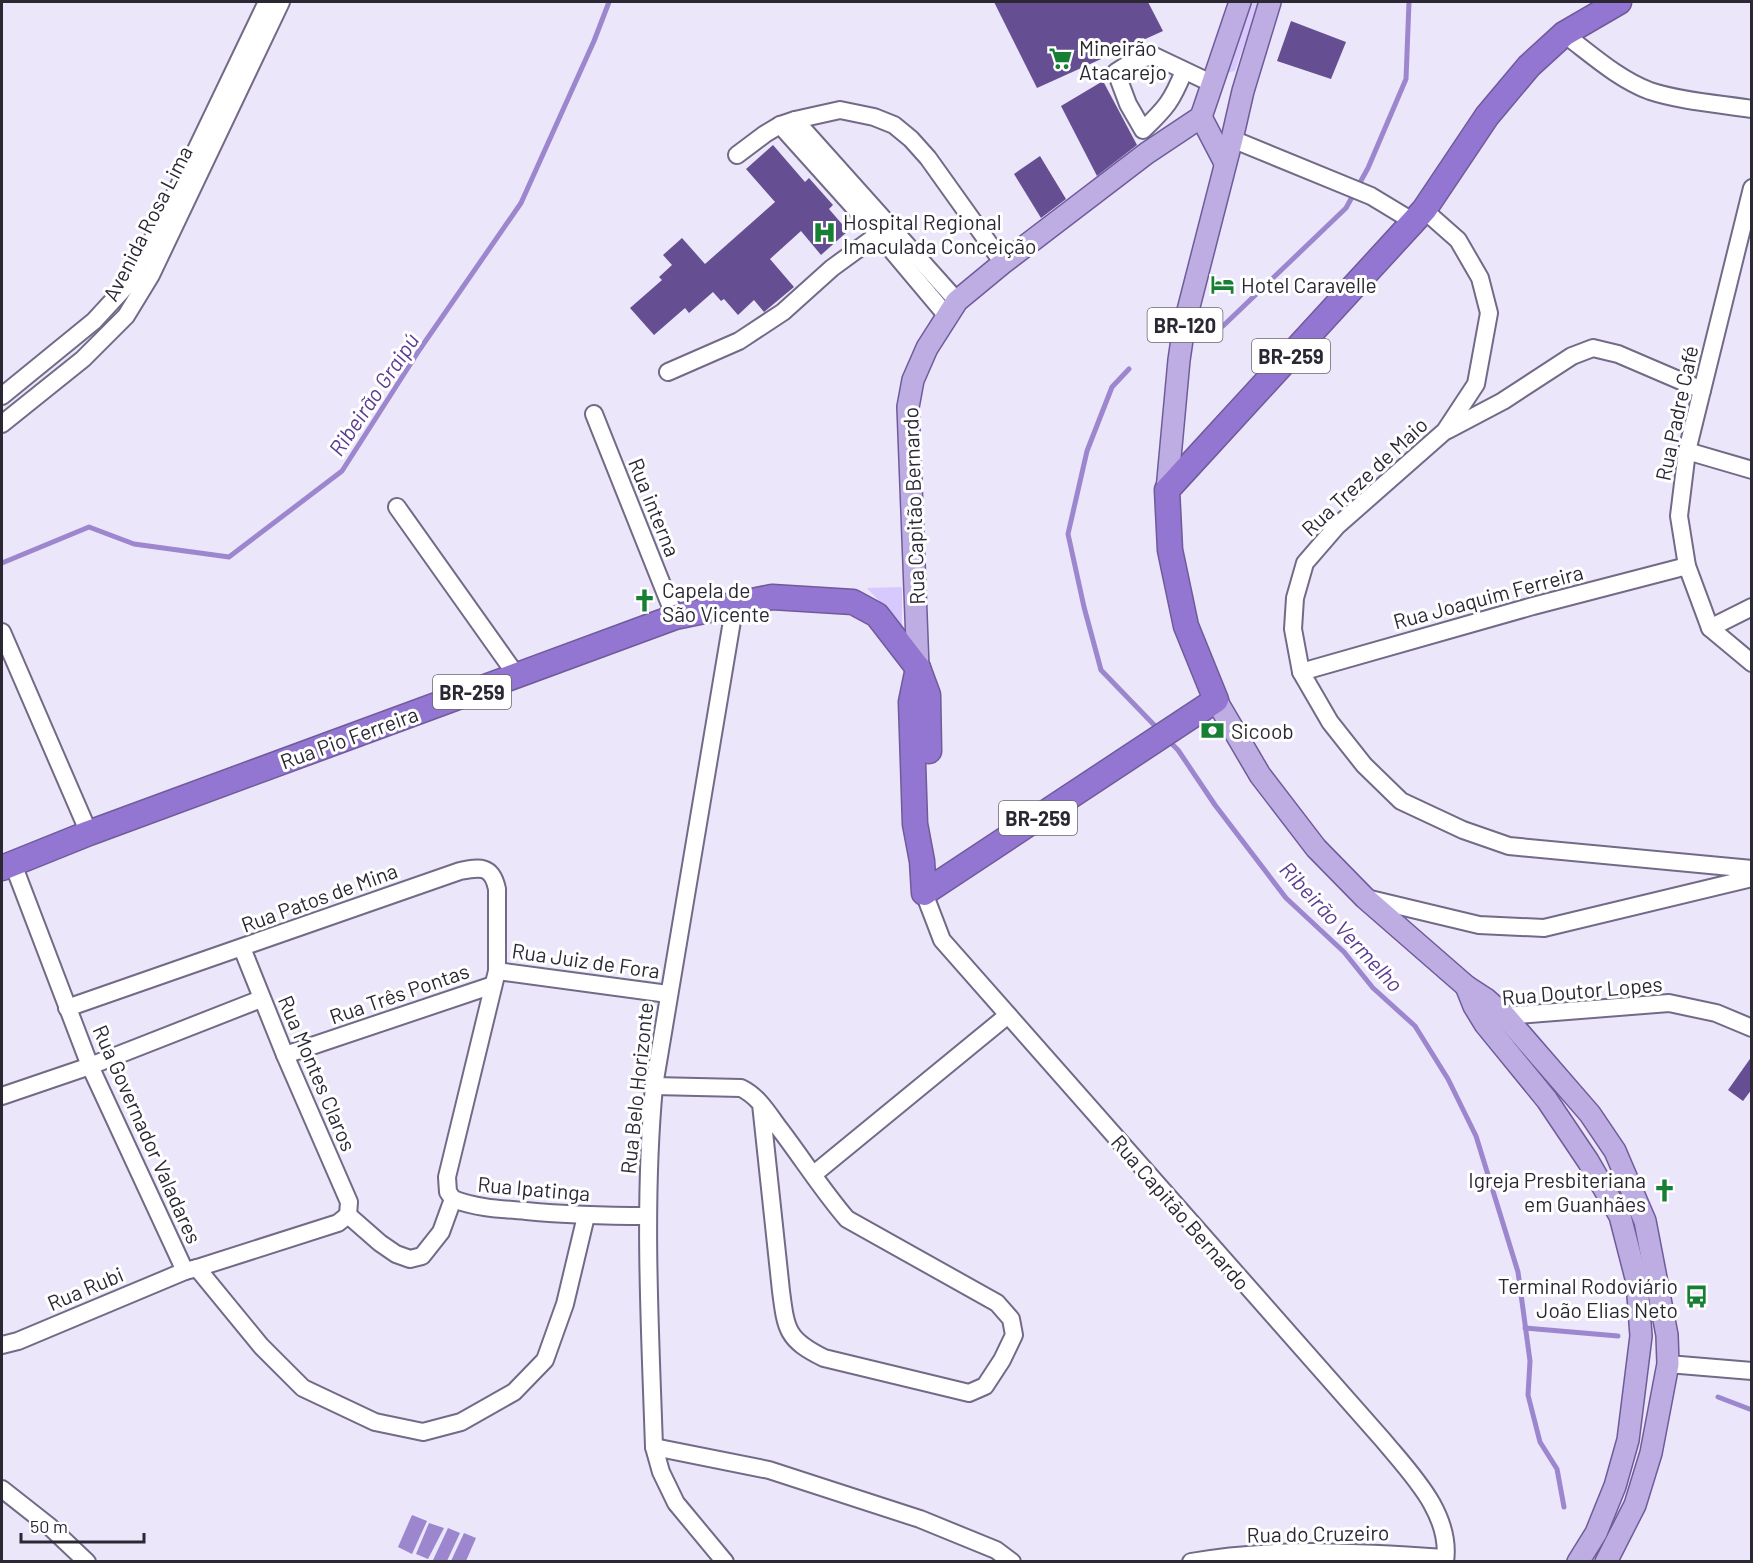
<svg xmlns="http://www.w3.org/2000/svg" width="1753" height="1563" viewBox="0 0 1753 1563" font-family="Barlow,sans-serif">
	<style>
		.green { fill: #d7c9fd }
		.water { fill: #9c86ce }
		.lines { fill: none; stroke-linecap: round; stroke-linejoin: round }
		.stream { stroke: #9c86ce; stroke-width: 5 }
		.building { fill: #654f92 }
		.minor-casing { stroke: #726a86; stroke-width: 20 }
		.major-casing { stroke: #6f5b9a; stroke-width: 24 }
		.highway-casing { stroke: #6f5b9a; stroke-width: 27 }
		.minor { stroke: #fff; stroke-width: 16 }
		.major { stroke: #beade3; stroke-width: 21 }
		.highway { stroke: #9376d1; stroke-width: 24 }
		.labels { text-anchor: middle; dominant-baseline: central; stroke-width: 6; stroke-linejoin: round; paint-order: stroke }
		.shield { fill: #fff; stroke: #6b6871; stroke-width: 1.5 }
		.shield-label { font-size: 20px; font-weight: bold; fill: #2b2834 }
		.poi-label { font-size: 21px; fill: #2b2834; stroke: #fff; text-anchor: start }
		.street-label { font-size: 21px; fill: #2b2834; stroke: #fff }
		.water-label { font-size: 22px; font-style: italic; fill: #5c3c92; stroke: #fff }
	</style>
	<rect width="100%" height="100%" fill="#ebe6fa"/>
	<g class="green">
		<polygon points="1247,2 1259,2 1235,71 1227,73 1223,66"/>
		<polygon points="902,587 902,633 881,603 867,588"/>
	</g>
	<g class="water">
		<polygon points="412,1515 427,1521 412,1554 398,1547"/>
		<polygon points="429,1523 444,1528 428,1559 416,1554"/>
		<polygon points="448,1528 460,1533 447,1561 433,1560"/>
		<polygon points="464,1533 476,1538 466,1561 451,1561"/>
	</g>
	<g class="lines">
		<g class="stream">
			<polyline points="1223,326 1346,208 1368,168 1406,79 1409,2"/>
			<polyline points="1129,369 1112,387 1087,451 1068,534 1084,607 1101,670 1159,730"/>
			<polyline points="2,563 89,527 134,544 229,557 342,471 420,349 521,203 594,41 609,2"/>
			<polyline points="1167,739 1178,750 1215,805 1286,898 1344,952 1373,988 1415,1026 1448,1079 1476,1136 1518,1272 1530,1361 1528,1395 1540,1442 1557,1469 1564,1507"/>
			<polyline points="1525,1328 1618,1336"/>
			<polyline points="1718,1397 1752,1410"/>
		</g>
	</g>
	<g class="building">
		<polygon points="994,2 1148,2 1163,31 1037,88"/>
		<polygon points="1291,21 1346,42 1331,79 1277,61"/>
		<polygon points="1103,81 1137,145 1097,176 1061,106"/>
		<polygon points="773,145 805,182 809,178 833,205 829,209 848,231 821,255 801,231 770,259 794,287 764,312 754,300 738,315 724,299 721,301 713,292 689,313 685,308 654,335 630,308 662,280 659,277 672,265 663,255 682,238 705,264 775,202 746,169"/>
		<polygon points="1040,156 1066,199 1041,218 1014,174"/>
		<polygon points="1752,1056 1752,1089 1743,1101 1728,1090"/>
	</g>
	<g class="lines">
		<defs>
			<g id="minor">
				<path d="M1564,34C1591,54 1618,79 1650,91C1680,101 1720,104 1752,109"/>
				<path d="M1184,71C1172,101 1166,108 1143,130L1128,104L1116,72L1127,65L1152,55L1211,83"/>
				<polyline points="795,120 957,301"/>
				<polyline points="780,125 878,234 947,316"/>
				<polyline points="1232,139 1371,196 1414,222"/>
				<polyline points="737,155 765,134 780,125 795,120 840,110 874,117 894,125 911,139 928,158 1003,263"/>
				<polyline points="1752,188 1687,451 1679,516 1687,566 1710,628 1752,663"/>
				<polyline points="1424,210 1458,240 1480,278 1489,313 1476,384 1445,431 1337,526 1305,563 1295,598 1293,629 1301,672 1330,722 1364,765 1401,801 1463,830 1509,846 1752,869"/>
				<polyline points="668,372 739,341 783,312 832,268 891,225"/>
				<polyline points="2,396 94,321 129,283 161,223 267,2"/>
				<polyline points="594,414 675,617"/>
				<polyline points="2,424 83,359 126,316 151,275 281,2"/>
				<polyline points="1448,430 1503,401 1572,356 1593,348 1618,354 1702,390"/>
				<polyline points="1687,451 1752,470"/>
				<polyline points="397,507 517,676"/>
				<polyline points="1710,628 1752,607"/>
				<polyline points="2,632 89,833"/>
				<polyline points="1301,672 1533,606 1687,566"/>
				<polyline points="13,864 90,1066 185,1271 197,1268 261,1346 303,1388 375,1422 423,1432 461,1422 514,1392 545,1360 565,1304 586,1216"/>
				<path d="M924,893L942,940L1383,1440C1411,1474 1452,1514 1445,1562"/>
				<polyline points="1366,898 1479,925 1544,928 1752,878"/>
				<polyline points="242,948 285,1055 349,1202 348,1215"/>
				<polyline points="497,971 668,994"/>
				<path d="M67,1008L460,871C480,867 492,865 497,889V971L447,1177L448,1192L453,1199"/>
				<polyline points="1497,1019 1505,1016 1669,1003 1716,1013 1752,1028"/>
				<polyline points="285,1055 493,985"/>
				<path d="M654,1086L741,1088C758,1096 768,1113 779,1128C802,1158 822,1190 847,1219L997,1303L1011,1319L1014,1335L1002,1360L985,1386L969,1393L824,1358C787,1340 786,1330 781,1291L761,1104"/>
				<polyline points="2,1096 90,1066 261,999"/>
				<polyline points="814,1174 1008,1015"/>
				<path d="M453,1199C476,1208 501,1209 526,1211C567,1215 607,1216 648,1216"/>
				<polyline points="348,1215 380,1243 396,1254 410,1259 422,1256 441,1232 453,1199"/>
				<polyline points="197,1268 338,1223 348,1215"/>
				<polyline points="2,1345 18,1341 185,1271"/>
				<polyline points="1668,1364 1752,1371"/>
				<polyline points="654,1447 769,1470 920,1519 996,1550 1012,1562"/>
				<polyline points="2,1489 49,1526 87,1562"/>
				<path d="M725,1562L676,1503L661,1472L654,1447C650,1326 643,1206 654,1086L735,603"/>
				<path d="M1191,1562C1276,1547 1361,1552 1445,1558"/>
			</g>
			<g id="major">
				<polyline points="1225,163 1201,117 1240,2"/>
				<polyline points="1167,490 1179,360 1184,326 1232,139 1243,91 1270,2"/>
				<polyline points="918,668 908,407 913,380 927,348 957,301 1003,263 1147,153 1201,117"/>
				<polyline points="1216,700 1260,775 1316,848 1365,898 1466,986 1486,999 1505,1016 1590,1114 1615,1151 1645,1221 1667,1335 1668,1364 1651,1453 1635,1505 1606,1562"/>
				<polyline points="1466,986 1474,1006 1485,1024 1547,1100 1588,1161 1620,1216 1637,1282 1641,1336 1628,1440 1615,1486 1596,1533 1578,1562"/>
			</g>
			<g id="highway">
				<polyline points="918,668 911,702 915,824 922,861 924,893 1216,700 1186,626 1170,550 1167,490 1424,210 1487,116 1529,66 1564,34 1619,2"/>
				<polyline points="2,868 89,833 675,617 772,597 853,602 877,615 918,668 928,695 929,751"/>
			</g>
		</defs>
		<use href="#minor" class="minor-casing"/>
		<use href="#major" class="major-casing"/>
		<use href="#highway" class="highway-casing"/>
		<use href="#minor" class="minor"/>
		<use href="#major" class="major"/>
		<use href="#highway" class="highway"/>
	</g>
	<defs>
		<symbol id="supermarket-bare" viewBox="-9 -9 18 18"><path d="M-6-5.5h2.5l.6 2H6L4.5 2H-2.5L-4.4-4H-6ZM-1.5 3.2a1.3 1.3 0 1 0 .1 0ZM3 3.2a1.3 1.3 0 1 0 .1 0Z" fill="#177f33" stroke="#fff" stroke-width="2.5" paint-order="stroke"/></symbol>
		<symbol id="hospital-bare" viewBox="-9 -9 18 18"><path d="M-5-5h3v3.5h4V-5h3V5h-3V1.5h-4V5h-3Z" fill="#177f33" stroke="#fff" stroke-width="2.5" paint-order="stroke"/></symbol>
		<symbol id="hotel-bare" viewBox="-9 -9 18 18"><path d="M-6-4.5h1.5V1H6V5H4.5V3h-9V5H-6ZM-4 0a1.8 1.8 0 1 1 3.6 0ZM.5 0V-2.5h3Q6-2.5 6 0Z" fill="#177f33" stroke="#fff" stroke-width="2.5" paint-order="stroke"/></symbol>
		<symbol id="church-bare" viewBox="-9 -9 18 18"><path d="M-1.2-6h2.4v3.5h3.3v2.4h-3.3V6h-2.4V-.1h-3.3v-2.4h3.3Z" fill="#177f33" stroke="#fff" stroke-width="2.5" paint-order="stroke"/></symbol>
		<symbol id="bank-bare" viewBox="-9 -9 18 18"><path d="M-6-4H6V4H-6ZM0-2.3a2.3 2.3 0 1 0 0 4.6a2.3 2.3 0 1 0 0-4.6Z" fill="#177f33" stroke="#fff" stroke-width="2.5" paint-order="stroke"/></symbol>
		<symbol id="bus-bare" viewBox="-9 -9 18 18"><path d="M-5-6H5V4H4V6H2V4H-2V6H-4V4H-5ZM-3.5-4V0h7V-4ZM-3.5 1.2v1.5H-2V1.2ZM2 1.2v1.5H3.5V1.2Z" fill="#177f33" stroke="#fff" stroke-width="2.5" paint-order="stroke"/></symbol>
	</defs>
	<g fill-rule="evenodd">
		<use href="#supermarket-bare" x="1044" y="42" width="33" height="33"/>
		<use href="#hospital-bare" x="808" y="216" width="33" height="33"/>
		<use href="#hotel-bare" x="1206" y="268" width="33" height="33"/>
		<use href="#church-bare" x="628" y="584" width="33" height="33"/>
		<use href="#bank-bare" x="1196" y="714" width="33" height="33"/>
		<use href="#church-bare" x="1648" y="1174" width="33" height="33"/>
		<use href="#bus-bare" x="1680" y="1280" width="33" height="33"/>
	</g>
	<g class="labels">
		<g class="shield">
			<rect x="1147.5" y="308" width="75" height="34" rx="4.5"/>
			<rect x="1252" y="339" width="78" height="34" rx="4.5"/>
			<rect x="433" y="675" width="78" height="34" rx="4.5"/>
			<rect x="999" y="801" width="78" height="34" rx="4.5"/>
		</g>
		<g class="shield-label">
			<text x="1185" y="325">BR-120</text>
			<text x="1291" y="356">BR-259</text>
			<text x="472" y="692">BR-259</text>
			<text x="1038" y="818">BR-259</text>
		</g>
		<g class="poi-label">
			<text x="1079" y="47">Mineirão<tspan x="1079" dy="24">Atacarejo</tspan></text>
			<text x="843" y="221">Hospital Regional<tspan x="843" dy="24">Imaculada Conceição</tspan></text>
			<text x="1241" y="284">Hotel Caravelle</text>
			<text x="662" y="589">Capela de<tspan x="662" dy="24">São Vicente</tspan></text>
			<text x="1231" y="730">Sicoob</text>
			<text x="1646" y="1179" text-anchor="end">Igreja Presbiteriana<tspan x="1646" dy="24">em Guanhães</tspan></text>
			<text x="1678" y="1285" text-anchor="end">Terminal Rodoviário<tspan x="1678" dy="24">João Elias Neto</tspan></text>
		</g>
		<g class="street-label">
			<text transform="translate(147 223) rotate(-63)">Avenida Rosa Lima</text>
			<text transform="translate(1676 413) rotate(-78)">Rua Padre Café</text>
			<text transform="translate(1364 476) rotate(-43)">Rua Treze de Maio</text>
			<text transform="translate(913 506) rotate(-92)">Rua Capitão Bernardo</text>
			<text transform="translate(655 507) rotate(68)">Rua interna</text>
			<text transform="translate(1488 596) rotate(-15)">Rua Joaquim Ferreira</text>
			<text transform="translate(349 737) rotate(-20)">Rua Pio Ferreira</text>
			<text transform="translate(319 897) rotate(-20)">Rua Patos de Mina</text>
			<text transform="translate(586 960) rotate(8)">Rua Juiz de Fora</text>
			<text transform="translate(1582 990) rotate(-5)">Rua Doutor Lopes</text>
			<text transform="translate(399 993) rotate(-19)">Rua Três Pontas</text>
			<text transform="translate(318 1073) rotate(67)">Rua Montes Claros</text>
			<text transform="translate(636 1088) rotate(-84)">Rua Belo Horizonte</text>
			<text transform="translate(148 1134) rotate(66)">Rua Governador Valadares</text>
			<text transform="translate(534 1188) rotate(5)">Rua Ipatinga</text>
			<text transform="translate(1181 1212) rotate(49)">Rua Capitão Bernardo</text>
			<text transform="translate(85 1288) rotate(-23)">Rua Rubi</text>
			<text transform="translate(1318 1533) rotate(-1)">Rua do Cruzeiro</text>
		</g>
		<g class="water-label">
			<text transform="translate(373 394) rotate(-56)">Ribeirão Graipú</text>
			<text transform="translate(1342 926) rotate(47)">Ribeirão Vermelho</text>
		</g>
	</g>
	<rect width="1753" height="1563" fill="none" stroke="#2b2834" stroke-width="6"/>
	<path d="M21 1533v9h123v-9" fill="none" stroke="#2b2834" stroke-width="3"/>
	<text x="30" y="1533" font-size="18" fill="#2b2834" stroke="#ffffff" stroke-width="4.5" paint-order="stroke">50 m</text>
</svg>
